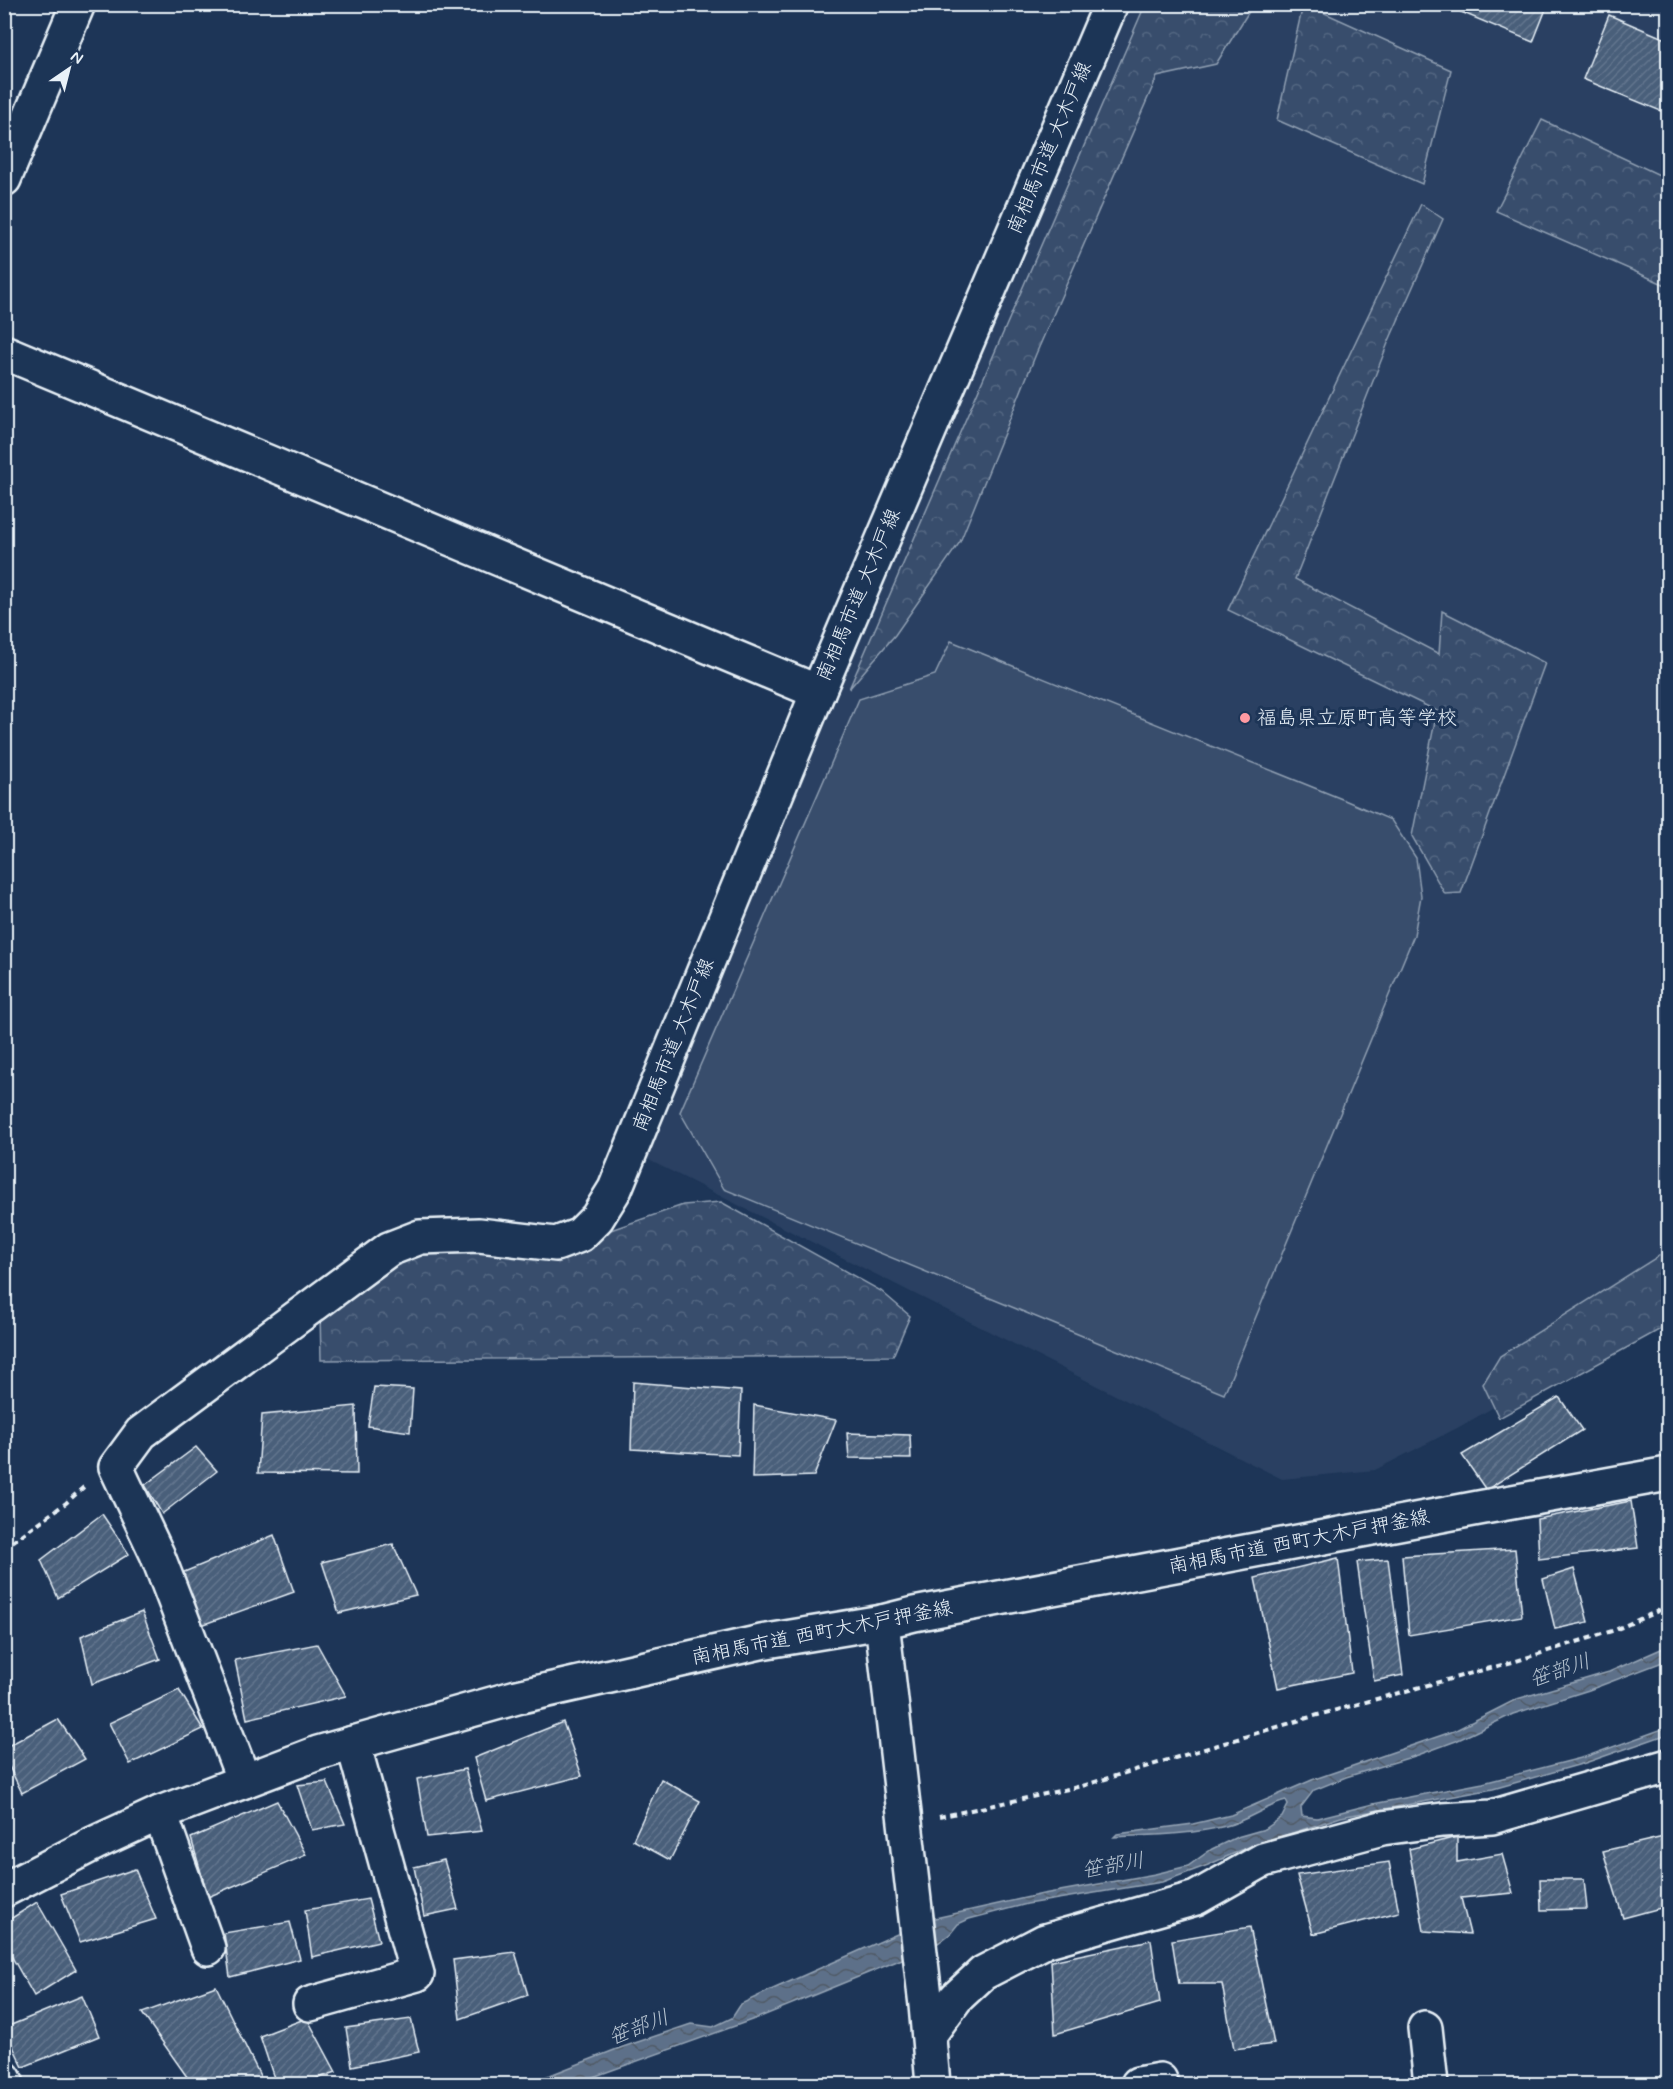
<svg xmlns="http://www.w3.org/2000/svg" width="1673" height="2089" viewBox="0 0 1673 2089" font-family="Mynerve,'Klee One',sans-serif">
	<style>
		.built { fill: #2a4162 }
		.grass { fill: #374d6c; stroke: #909fb2; stroke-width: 1.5 }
		.forest { fill: url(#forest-crowns); stroke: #909fb2; stroke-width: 1.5 }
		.water { fill: url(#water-waves); stroke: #95a4b5; stroke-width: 1.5 }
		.building { fill: url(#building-hatch); stroke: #e8f1f8; stroke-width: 1.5 }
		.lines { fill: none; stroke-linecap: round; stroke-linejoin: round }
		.minor-casing { stroke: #e8f1f8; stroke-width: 38 }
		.path { stroke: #e8f1f8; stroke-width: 4; stroke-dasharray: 6 4.5; stroke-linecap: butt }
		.minor { stroke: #1d3557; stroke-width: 33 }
		.poi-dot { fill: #ff9aa2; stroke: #1d3557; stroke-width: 2 }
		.labels { text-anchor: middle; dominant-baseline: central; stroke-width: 6; stroke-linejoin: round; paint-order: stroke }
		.street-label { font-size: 20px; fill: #e8f1f8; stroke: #1d3557 }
		.poi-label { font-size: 20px; fill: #e8f1f8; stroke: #1d3557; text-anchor: start }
		.water-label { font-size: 21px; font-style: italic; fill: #b7c4d1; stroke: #1d3557 }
	</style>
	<defs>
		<pattern id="forest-crowns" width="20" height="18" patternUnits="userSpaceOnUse" patternTransform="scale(1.5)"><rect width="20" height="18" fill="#374d6c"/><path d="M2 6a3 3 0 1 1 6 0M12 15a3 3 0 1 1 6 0" fill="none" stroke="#546782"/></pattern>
		<pattern id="water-waves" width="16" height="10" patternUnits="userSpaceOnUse" patternTransform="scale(1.5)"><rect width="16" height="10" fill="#5d7089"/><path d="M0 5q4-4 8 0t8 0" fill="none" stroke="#505a66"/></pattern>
		<pattern id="building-hatch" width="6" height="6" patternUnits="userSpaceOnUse" patternTransform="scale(1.5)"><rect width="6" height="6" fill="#495e7a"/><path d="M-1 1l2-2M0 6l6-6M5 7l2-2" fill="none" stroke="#63768e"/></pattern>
	</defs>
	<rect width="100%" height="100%" fill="#1d3557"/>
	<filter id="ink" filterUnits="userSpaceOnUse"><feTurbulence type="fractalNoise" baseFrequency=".0167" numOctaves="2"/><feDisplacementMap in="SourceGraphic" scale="12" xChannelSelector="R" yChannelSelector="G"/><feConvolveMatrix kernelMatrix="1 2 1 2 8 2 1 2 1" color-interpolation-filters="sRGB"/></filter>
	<g filter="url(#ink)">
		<polygon class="built" points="1128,5 1668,5 1668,1307 1461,1426 1375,1470 1282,1479 641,1156 833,689 969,384"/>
		<polygon class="grass" points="951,641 1342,799 1391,820 1416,858 1421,896 1414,935 1224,1394 724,1189 680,1112 859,699 935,675"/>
		<g class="forest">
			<polygon points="1145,5 1253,5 1216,64 1157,77 1036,354 960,542 895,635 849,689"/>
			<polygon points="1303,5 1307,5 1451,70 1422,184 1277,120"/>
			<polygon points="1542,120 1668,179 1668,286 1496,211"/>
			<polygon points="1421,204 1443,219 1388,343 1295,579 1439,654 1442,611 1545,663 1461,893 1445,894 1412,836 1437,711 1228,610"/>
			<polygon points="721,1202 881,1291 910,1316 893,1356 321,1360 320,1312 391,1257 443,1243 550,1251 683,1205"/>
			<polygon points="1668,1250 1668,1325 1499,1418 1483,1384 1500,1356"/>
		</g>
		<path class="water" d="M1668,1646V1660L1589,1690L1513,1714L1456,1741L1418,1755L1346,1777L1314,1790L1301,1807L1302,1816L1317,1818L1373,1804L1483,1783L1585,1757L1668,1727V1734L1585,1763L1493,1789L1341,1817L1246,1848L1208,1865L1162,1882L1027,1904L969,1919L958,1924L950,1934L934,1946L760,2017L579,2082L569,2084H527L617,2049L691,2024L713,2027L732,2018L741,2004L773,1989L931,1919L1043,1894L1155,1874L1188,1866L1212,1849L1237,1837L1265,1829L1282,1817L1288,1805L1286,1801C1265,1806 1247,1821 1226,1826C1189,1835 1152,1835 1114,1837L1117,1834L1193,1824L1231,1815L1312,1780L1454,1731L1517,1699L1609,1672Z"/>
		<g class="building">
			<polygon points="1442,4 1548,4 1533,42"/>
			<polygon points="1609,15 1668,40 1668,114 1583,79"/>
			<polygon points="633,1382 741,1391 738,1455 631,1449"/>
			<polygon points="374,1387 413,1389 410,1432 368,1426"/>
			<polygon points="1559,1397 1582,1430 1486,1490 1462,1455"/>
			<polygon points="754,1405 836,1420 814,1476 752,1478"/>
			<polygon points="356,1406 357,1474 258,1473 262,1415"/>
			<polygon points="847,1433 910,1435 911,1459 849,1458"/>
			<polygon points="196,1447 217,1471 162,1514 145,1485"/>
			<polygon points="1631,1501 1638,1548 1539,1559 1537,1519"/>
			<polygon points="102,1514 129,1554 58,1598 41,1560"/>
			<polygon points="274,1535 294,1592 196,1627 177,1575"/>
			<polygon points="393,1544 416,1595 339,1613 322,1562"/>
			<polygon points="1515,1549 1522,1616 1409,1635 1402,1556"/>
			<polygon points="1338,1558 1352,1673 1278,1688 1255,1578"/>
			<polygon points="1388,1559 1403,1675 1374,1681 1357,1562"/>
			<polygon points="1574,1569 1588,1622 1555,1629 1543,1579"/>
			<polygon points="142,1612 160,1659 92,1684 81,1636"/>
			<polygon points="317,1644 346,1696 247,1719 235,1660"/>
			<polygon points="179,1690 203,1729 130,1764 109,1723"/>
			<polygon points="58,1719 85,1759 22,1793 4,1756 4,1748"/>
			<polygon points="563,1722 582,1776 486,1801 474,1758"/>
			<polygon points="465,1769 482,1831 427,1837 417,1779"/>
			<polygon points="661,1779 700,1801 670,1860 633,1840"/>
			<polygon points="327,1782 345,1824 312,1830 297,1785"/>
			<polygon points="277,1801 306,1855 208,1897 191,1838"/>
			<polygon points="1668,1836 1668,1906 1623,1918 1603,1851"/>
			<polygon points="1457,1837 1457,1862 1502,1854 1513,1893 1461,1898 1470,1934 1424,1931 1409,1849"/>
			<polygon points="444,1860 458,1909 424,1916 414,1867"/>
			<polygon points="1389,1862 1399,1912 1313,1934 1297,1875"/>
			<polygon points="135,1869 156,1919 80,1942 61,1894"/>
			<polygon points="1540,1879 1584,1879 1587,1909 1541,1910"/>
			<polygon points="368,1899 379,1941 312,1957 305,1910"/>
			<polygon points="37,1902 76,1970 34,1996 4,1943 4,1923"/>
			<polygon points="290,1922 300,1959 230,1977 224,1933"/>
			<polygon points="1250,1927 1274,2044 1234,2049 1222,1984 1179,1984 1172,1940"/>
			<polygon points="1151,1940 1160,2003 1055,2034 1051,1961"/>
			<polygon points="515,1952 528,1995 460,2019 453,1960"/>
			<polygon points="216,1986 264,2084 192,2084 142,2013"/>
			<polygon points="82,1996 99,2036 23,2067 4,2028"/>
			<polygon points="307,2018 336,2072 301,2084 276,2084 260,2036"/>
			<polygon points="411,2019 419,2052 352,2066 346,2028"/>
		</g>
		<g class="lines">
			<defs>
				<g id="minor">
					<polyline points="4,179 78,4"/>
					<polyline points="4,352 818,692"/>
					<polyline points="882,1622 926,2005 933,2084"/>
					<polyline points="244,1781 157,1554 116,1467 141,1433 389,1249 420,1237 479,1235 556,1244 580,1235 597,1218 615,1189 818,692 1111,4"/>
					<polyline points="160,1813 208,1948"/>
					<polyline points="4,1890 95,1843 160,1813 318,1753 517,1697 761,1642 882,1622 914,1614 1484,1507 1668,1474"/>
					<polyline points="310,2004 417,1974 353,1743"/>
					<polyline points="1425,2028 1431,2084"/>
					<polyline points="929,2035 956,1998 983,1973 1045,1941 1196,1898 1263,1860 1382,1828 1442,1820 1492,1817 1668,1766"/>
					<polyline points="4,2078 7,2084"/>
					<polyline points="1138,2084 1160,2080"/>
				</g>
			</defs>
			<use href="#minor" class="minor-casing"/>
			<g class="path">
				<polyline points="4,1548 66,1503 85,1486"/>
				<polyline points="939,1817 1082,1786 1307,1718 1516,1661 1615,1630 1658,1611 1668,1604"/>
			</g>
			<use href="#minor" class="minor"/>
		</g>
	</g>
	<circle class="poi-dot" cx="1245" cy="718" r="6"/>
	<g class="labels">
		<g class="street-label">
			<text transform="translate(1050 148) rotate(-67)">南相馬市道 大木戸線</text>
			<text transform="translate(859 595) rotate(-67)">南相馬市道 大木戸線</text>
			<text transform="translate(674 1045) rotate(-68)">南相馬市道 大木戸線</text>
			<text transform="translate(1299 1542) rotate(-11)">南相馬市道 西町大木戸押釜線</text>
			<text transform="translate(822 1633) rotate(-11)">南相馬市道 西町大木戸押釜線</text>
		</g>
		<g class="poi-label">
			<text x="1257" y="718">福島県立原町高等学校</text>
		</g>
		<g class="water-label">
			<text transform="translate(1560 1671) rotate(-19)">笹部川</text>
			<text transform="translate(1113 1866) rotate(-10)">笹部川</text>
			<text transform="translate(639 2028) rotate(-21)">笹部川</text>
		</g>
	</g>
	<rect width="1673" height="2089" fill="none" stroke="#1d3557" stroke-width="24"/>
	<rect x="12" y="12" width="1649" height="2065" fill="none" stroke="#e8f1f8" stroke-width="2" filter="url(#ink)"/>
	<g transform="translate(69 69) rotate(35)" stroke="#1d3557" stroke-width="4.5" paint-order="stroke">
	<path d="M0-4.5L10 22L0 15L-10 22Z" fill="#e8f1f8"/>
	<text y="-9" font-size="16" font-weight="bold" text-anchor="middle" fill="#e8f1f8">N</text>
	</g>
</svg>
